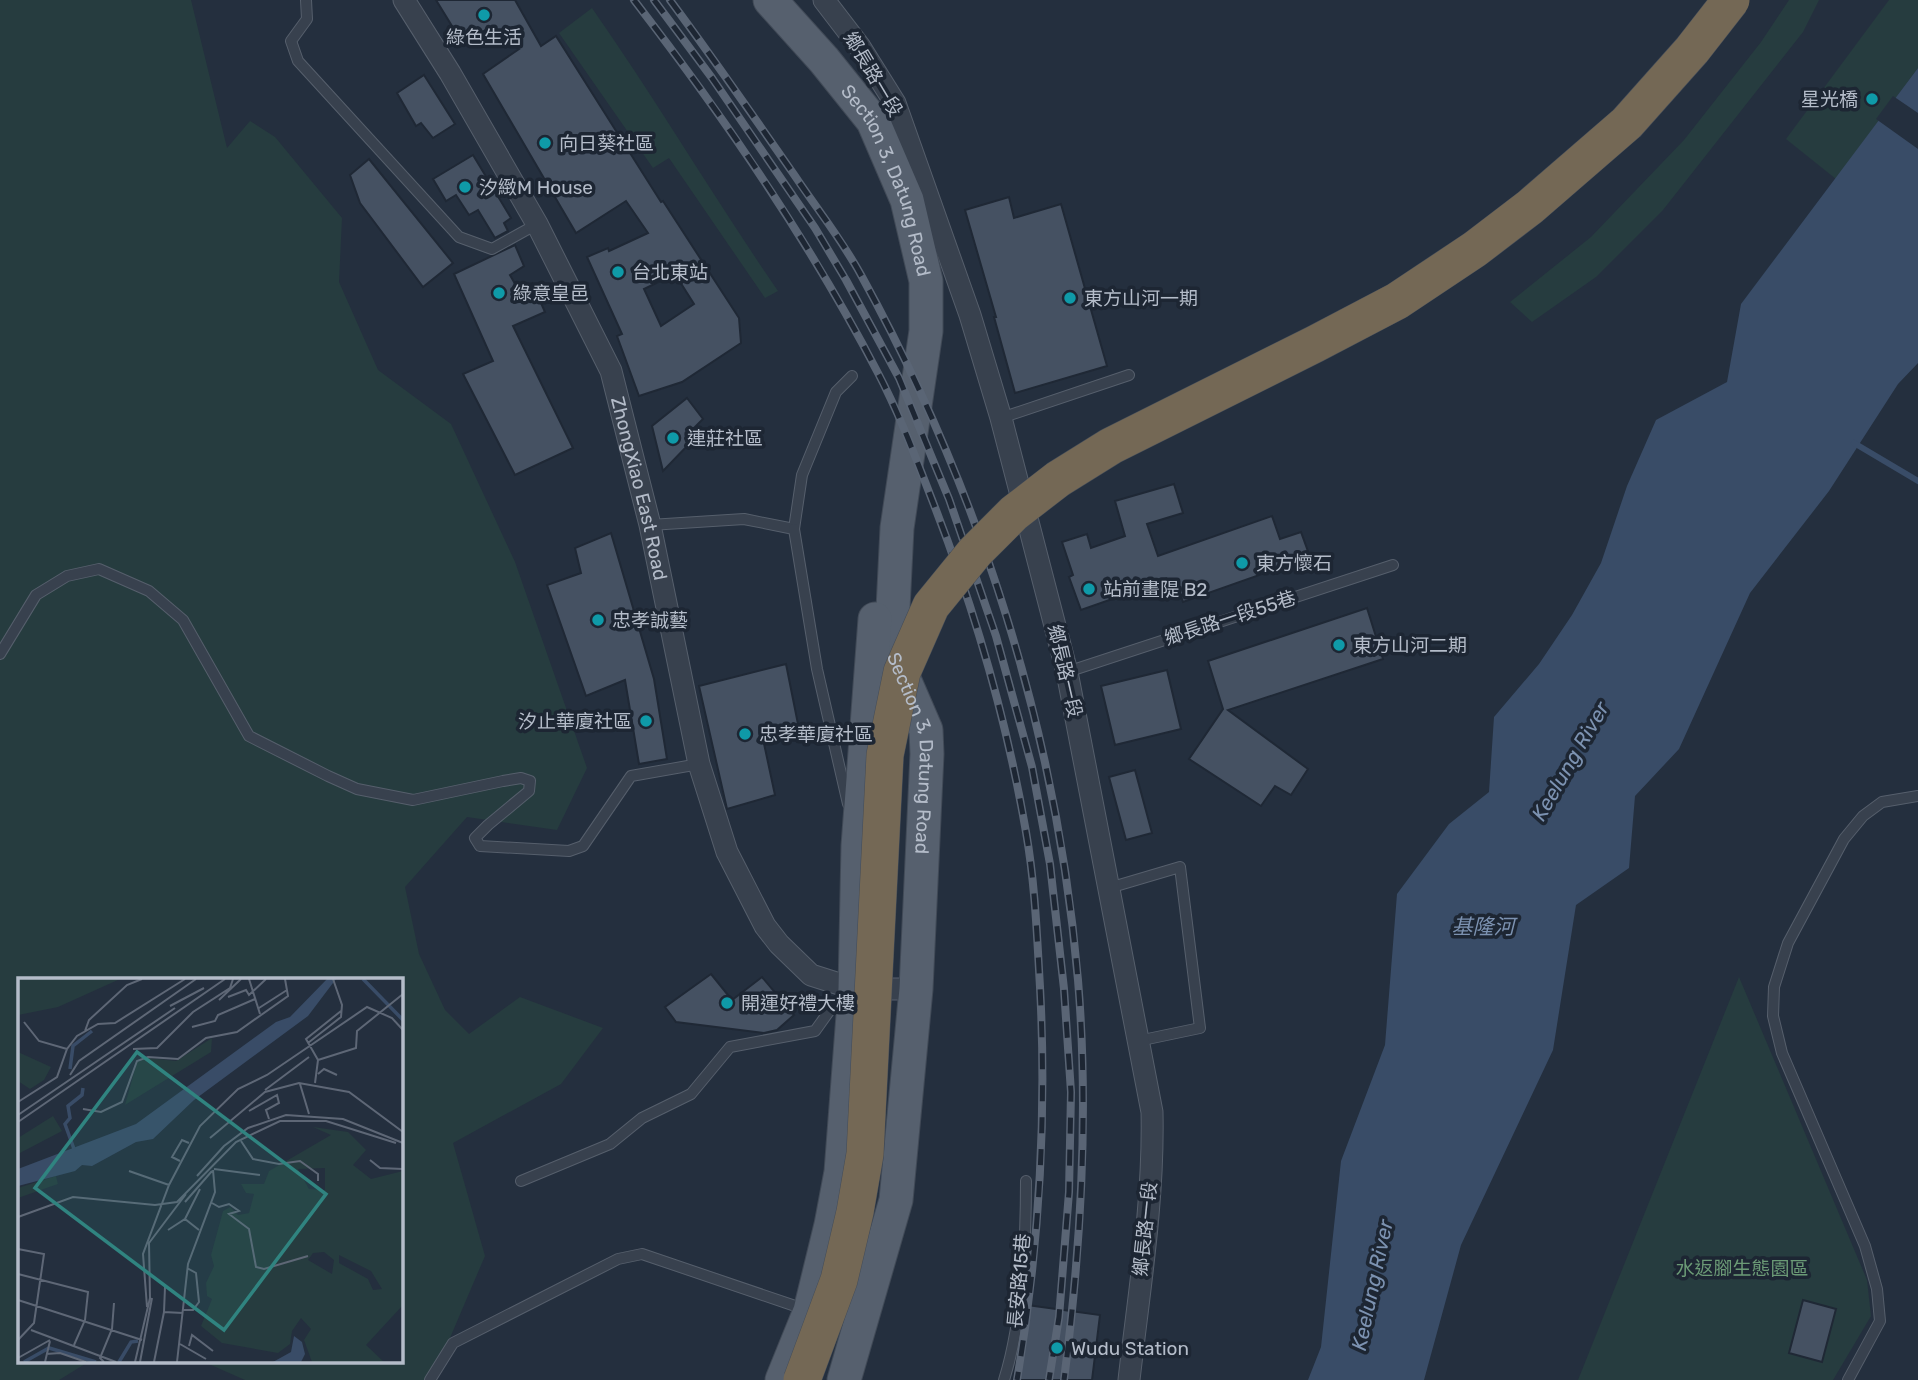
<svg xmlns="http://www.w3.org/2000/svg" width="1918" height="1380" viewBox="0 0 1918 1380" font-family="Rubik,'Noto Sans TC',sans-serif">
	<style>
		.green { fill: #263c3f }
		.water { fill: #394c67 }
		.pier { fill: #242f3e }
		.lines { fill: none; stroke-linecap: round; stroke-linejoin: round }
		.stream { stroke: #394c67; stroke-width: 6 }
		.building { fill: #455162; stroke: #1f2835; stroke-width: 2; fill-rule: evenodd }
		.lane-casing { stroke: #565f6c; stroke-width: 12 }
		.street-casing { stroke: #565f6c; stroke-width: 23 }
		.primary-casing { stroke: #414a57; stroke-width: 35 }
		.lane { stroke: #38414e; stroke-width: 10 }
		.street { stroke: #38414e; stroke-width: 21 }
		.primary { stroke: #56606e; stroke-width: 33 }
		.rail-casing { stroke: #5a6575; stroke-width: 8 }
		.rail { stroke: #1d2633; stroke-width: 5; stroke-dasharray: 16; stroke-linecap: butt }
		.highway-bridge-casing { stroke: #434c59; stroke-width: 38; stroke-linecap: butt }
		.highway-bridge { stroke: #746855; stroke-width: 37 }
		.culture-dot { fill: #0f9aa8; stroke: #1d2633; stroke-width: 2.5 }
		.labels { text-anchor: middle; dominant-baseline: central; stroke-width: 7; stroke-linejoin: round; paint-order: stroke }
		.poi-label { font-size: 19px; fill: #b4bcc9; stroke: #1d2633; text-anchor: start }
		.street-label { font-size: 19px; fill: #b4bcc9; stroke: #1d2633 }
		.park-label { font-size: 19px; fill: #6b9a76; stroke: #1d2633 }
		.water-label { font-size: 21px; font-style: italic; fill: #7c92b1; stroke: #1d2633 }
		.inset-river { fill: none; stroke: #394c67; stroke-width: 3.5 }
		.inset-road { fill: none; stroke: #5e6776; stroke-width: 2 }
		.view { fill: #308480; fill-opacity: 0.15; stroke: #308480; stroke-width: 3.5 }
		.inset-edge { fill: none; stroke: #b4bcc9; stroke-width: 3.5 }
	</style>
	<rect width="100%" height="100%" fill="#242f3e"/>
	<g class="green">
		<polygon points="0,0 191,0 227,148 250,121 275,137 342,218 339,282 378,370 451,424 515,562 587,768 557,830 467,817 405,887 419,954 445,1010 469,1034 520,997 603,1028 561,1084 453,1143 485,1256 432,1380 245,1380 202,1361 401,1361 401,979 19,979 19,1361 90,1361 59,1380 0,1380"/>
		<polygon points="1789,0 1819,0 1803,32 1663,210 1596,277 1532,322 1510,302 1591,237 1684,140 1761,42"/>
		<polygon points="1889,0 1918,0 1918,68 1836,179 1786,139"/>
		<path d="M592,8C657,101 714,198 778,291L765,298L669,158L653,168L559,33Z"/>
		<polygon points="1739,977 1867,1280 1871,1316 1833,1380 1578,1380"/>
	</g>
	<polygon class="water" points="1918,68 1918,363 1898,384 1829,491 1750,593 1679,749 1635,796 1629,868 1576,905 1553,1050 1461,1245 1424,1380 1308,1380 1321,1347 1341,1161 1385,1045 1397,894 1449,824 1489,792 1494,717 1539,664 1572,615 1601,563 1627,486 1656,420 1727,382 1741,304"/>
	<polygon class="pier" points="1893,96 1918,113 1918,149 1876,119"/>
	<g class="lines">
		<polyline class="stream" points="1854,443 1918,481"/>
	</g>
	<g class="building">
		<path d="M436,0H515L541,46L556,36L661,202L663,201L739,318L741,343L682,382L639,396L617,336L622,334L587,257L608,248L609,251L648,233L626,201L576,233L483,74L519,49L487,29L477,36L472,31L460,39ZM675,274L694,304L661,326L644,289Z"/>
		<polygon points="424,75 455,124 433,138 421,123 416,126 397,93"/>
		<polygon points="473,155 511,218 504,223 508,231 495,238 478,210 469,215 456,195 446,201 433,179"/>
		<polygon points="369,159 453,263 423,287 360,203 350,175"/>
		<polygon points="1009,197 1014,218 1061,204 1107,366 1015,393 994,317 996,317 965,210"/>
		<polygon points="515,245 524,266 510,275 518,289 532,283 545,312 513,326 573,448 515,475 463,374 493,361 454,274"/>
		<polygon points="687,398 703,419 688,434 692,441 663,471 652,426"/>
		<polygon points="1174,484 1183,513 1147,524 1158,556 1272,516 1280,539 1301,532 1310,557 1183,602 1176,581 1136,594 1135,591 1081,610 1069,577 1073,575 1062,542 1087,534 1091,548 1125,536 1115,501"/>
		<polygon points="611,533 654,679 667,759 639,764 625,680 586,696 547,585 581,573 575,548"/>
		<polygon points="1367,608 1383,659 1228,710 1308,769 1291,795 1275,786 1261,806 1189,759 1223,709 1208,661"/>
		<polygon points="786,664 799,729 763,739 775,795 727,809 699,686"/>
		<polygon points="1167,670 1181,729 1115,745 1101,686"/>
		<polygon points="1135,770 1152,833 1126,840 1109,777"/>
		<polygon points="711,974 732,1000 762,977 794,1015 777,1030 764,1033 676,1022 665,1007"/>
		<polygon points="1803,1300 1836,1309 1822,1362 1789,1353"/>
		<polygon points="1027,1305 1100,1315 1092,1380 1013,1380"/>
	</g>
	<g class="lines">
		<defs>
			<g id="lane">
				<polyline points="306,0 307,19 291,41 298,61 459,237 492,249 537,224"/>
				<polyline points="1001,418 1129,375"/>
				<polyline points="650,525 744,519 794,529 802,475 836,392 852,376"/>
				<polyline points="794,529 817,669 848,804"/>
				<polyline points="0,654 36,595 67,576 99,569 149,591 183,620 249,736 328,776 357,789 413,800 503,781 521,778 530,781 529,791 488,825 475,838 480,846 569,851 583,846 631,776 699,764"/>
				<polyline points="1067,672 1393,565"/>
				<polyline points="1109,888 1180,867 1200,1028 1138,1041"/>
				<polyline points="521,1181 610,1144 642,1118 691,1094 730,1047 815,1031 830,1010 848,995"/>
				<polyline points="430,1380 453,1343 618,1259 642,1254 807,1310"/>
				<path d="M1004,1380C1022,1323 1026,1241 1026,1181"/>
				<polyline points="1848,1380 1880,1321 1877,1289 1865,1246 1782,1053 1773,1016 1774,987 1788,943 1844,839 1863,816 1882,802 1918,796"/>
			</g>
			<g id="street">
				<path id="s1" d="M404,0L450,73L537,224L611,371L650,525L699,764L727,852L765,926L779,944L811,975L855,989H916"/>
				<path d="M824,0L860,47L895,103L970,315L1001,418L1067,672L1152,1112C1154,1202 1139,1291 1129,1380"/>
			</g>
			<g id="primary">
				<path id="s2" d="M770,0L824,60L873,121L907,200L926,281V331L897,528L891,649L926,730L927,754L916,989L896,1200L844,1380"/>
				<polyline points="782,1380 810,1311 831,1225 841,1172 855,989 858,846 875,619"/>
			</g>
		</defs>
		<use href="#lane" class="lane-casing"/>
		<use href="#street" class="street-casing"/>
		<use href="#primary" class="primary-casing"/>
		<use href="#lane" class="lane"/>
		<use href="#street" class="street"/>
		<use href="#primary" class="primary"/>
		<defs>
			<g id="rail">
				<path d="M634,0C725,118 809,240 878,373C901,417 918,464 936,510C976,614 1007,722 1026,832C1035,883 1037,936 1040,987C1047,1120 1039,1249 1017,1380"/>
				<polyline points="654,0 712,78 815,228 846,280 899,378 949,499 996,636 1032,767 1050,864 1064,989 1071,1092 1069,1192 1059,1317 1049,1380"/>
				<path d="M670,0C713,58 754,117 795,176C817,209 842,240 861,275C980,491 1057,733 1078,980C1089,1113 1081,1248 1064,1380"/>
			</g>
		</defs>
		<use href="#rail" class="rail-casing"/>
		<use href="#rail" class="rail"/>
		<defs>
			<polyline id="highway-bridge" points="802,1380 839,1280 855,1212 865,1154 885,755 902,672 931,606 975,552 1014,513 1058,479 1111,446 1315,344 1397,301 1475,249 1530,207 1627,123 1692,50 1731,0"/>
		</defs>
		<use href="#highway-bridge" class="highway-bridge-casing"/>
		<use href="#highway-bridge" class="highway-bridge"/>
	</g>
	<g class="culture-dot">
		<circle cx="484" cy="15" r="7"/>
		<circle cx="1872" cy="99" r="7"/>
		<circle cx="545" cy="143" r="7"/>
		<circle cx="465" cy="187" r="7"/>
		<circle cx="618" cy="272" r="7"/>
		<circle cx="499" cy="293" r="7"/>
		<circle cx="1070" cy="298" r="7"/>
		<circle cx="673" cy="438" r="7"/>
		<circle cx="1242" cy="563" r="7"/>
		<circle cx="1089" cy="589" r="7"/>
		<circle cx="598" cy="620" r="7"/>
		<circle cx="1339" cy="645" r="7"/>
		<circle cx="646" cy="721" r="7"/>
		<circle cx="745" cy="734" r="7"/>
		<circle cx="727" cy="1003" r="7"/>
		<circle cx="1057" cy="1348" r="7"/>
	</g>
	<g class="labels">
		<g class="poi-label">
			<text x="484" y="37" text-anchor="middle">綠色生活</text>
			<text x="1858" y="99" text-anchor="end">星光橋</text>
			<text x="559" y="143">向日葵社區</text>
			<text x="479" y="187">汐緻M House</text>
			<text x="632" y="272">台北東站</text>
			<text x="513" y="293">綠意皇邑</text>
			<text x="1084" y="298">東方山河一期</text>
			<text x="687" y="438">連莊社區</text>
			<text x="1256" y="563">東方懷石</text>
			<text x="1103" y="589">站前畫隄 B2</text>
			<text x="612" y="620">忠孝誠藝</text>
			<text x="1353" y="645">東方山河二期</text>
			<text x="632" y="721" text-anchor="end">汐止華廈社區</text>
			<text x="759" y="734">忠孝華廈社區</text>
			<text x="741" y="1003">開運好禮大樓</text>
			<text x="1071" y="1348">Wudu Station</text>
		</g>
		<g class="street-label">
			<text transform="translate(873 74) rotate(59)">鄉長路一段</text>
			<text stroke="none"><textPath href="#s2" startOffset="219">Section 3, Datung Road</textPath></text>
			<text stroke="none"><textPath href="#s1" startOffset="546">ZhongXiao East Road</textPath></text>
			<text transform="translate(1230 618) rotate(-18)">鄉長路一段55巷</text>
			<text transform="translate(1065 671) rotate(77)">鄉長路一段</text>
			<text stroke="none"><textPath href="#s2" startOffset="807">Section 3, Datung Road</textPath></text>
			<text transform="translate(1145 1229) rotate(-84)">鄉長路一段</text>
			<text transform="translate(1019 1281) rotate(-85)">長安路15巷</text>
		</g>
		<g class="park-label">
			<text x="1742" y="1268">水返腳生態園區</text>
		</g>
		<g class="water-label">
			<text transform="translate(1570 761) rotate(-60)">Keelung River</text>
			<text x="1483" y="926">基隆河</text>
			<text transform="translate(1372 1285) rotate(-78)">Keelung River</text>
		</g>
	</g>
	<g transform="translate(18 978)">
		<rect width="385" height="385" fill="#242f3e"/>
		<path d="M0,1H102L40,29L0,37ZM194,60L193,74L107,127L119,84L131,80L158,83ZM0,74L33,89L26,102L12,111L0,103ZM35,138L44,153L0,176V160ZM295,149L330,154L348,172L335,187L353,201L385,193V327L348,367L366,384H294L286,362L293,351L283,340L274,353L272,366L260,375L204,365L183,348L194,321L189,318L188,305L196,288L193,277L205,233L212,229L220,237L231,235L236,216L228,215L223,206H246L251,193L313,157ZM307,190V212L291,211L280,191ZM306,274L316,282L314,296L290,282L295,275ZM321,277L353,293L364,311L355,312L350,301L321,285ZM38,198L40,206L0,220V210Z" fill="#263c3f" fill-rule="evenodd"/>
		<path d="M309,1H318L290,38L176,122L135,161L118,164L74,188L64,187L57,193L0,208V191L118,146L258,44L272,39ZM276,358L284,364L287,376L283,384H255L273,374Z" fill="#394c67"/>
		<path class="inset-river" d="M345,1L385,42M52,91L55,68L74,53M56,171L47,146L52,140L50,128L64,117L65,110M6,384L31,370L78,384M101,384L113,364L120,363"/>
		<path class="inset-road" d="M231,1L242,36M210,19L228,12L231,17L248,1M201,22L223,1M152,28L186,10M241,30L269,12M6,44L21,63L49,71M174,49L197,43L200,37L237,21M67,53L71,42L109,7L124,1M290,65L323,39L324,27L315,1M115,71L139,70L175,34L212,10L215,1M300,82L338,70L339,53L385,16M300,82L288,61L323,33M300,96L306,91L319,97M52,97L61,83L178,1M297,105L300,82M282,106L291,136M247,112L291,79M0,124L39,99L49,71L59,58L80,46L97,45L167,1M65,131L83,134L104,124L119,83L130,79L160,81L188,60L219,54L270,18L267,1M231,133L259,117L261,125L248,132L251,141M0,137L157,30M0,144L207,1M192,160L247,114L281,105L331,114L385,154M223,163L235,181L261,186L282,183L300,196V203M352,182L362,190L385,191M162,183L154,179L164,162L171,165M196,191L242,197M111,193L151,207M179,198L206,168L230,150L268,137L325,141L385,165M167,224L194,193M194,225L201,229L211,226L221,233L211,236L231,251L238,289L246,291L290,278M0,239L55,219L137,227L159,224L218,164L262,143H308L378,165M167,241L182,211M150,252L167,241L181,252M0,271L26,276L16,345L0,362M0,296L70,314L67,342L56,367M147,309L146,334L165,335M0,322L124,362M129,329L125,276L151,207L182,148L220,111L249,97L349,29L374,40L385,52M165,332H175L181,324L178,295L169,290M13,352L98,384M162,366L188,381M171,368L174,357L195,373M28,376L42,375L68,384M0,380L32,362M27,384L32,363M86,384L82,380L94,351L96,325M117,384L132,320L131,265L168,216M122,384L134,320M136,384L146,334M159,384L170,286L197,214L195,192"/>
		<path class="view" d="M119,74L308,216L206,352L17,210Z"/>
		<rect width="385" height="385" class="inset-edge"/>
	</g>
</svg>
